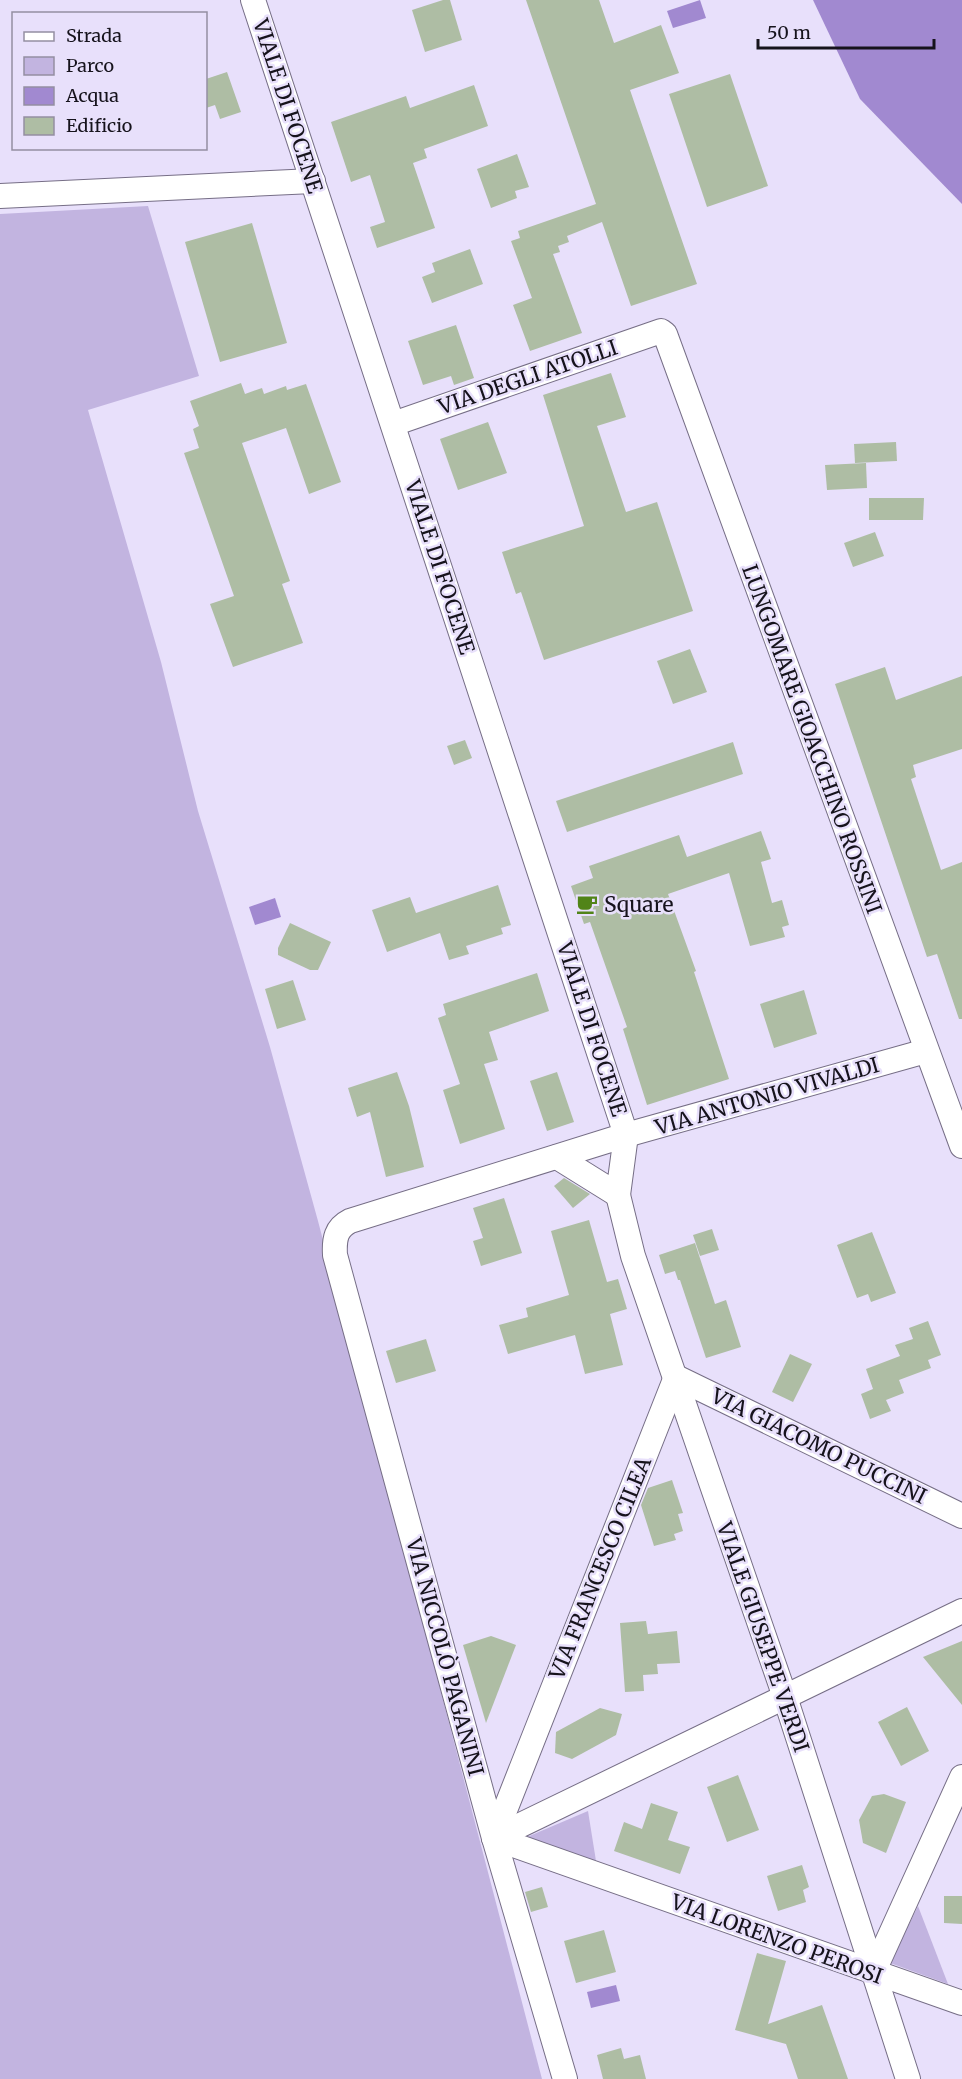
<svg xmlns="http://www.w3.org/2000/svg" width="962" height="2079" viewBox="0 0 962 2079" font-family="Merriweather,serif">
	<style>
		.green { fill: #c2b4e0 }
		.water { fill: #a189d0 }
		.building { fill: #aebda4 }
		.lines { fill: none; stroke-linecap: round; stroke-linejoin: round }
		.minor-casing { stroke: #766e86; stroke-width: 26 }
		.minor { stroke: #fff; stroke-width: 24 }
		.labels { text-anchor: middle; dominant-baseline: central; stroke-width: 5; stroke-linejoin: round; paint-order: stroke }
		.street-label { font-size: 21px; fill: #16131c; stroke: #e8e0fb }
		.poi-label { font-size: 21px; fill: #16131c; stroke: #e8e0fb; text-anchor: start }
	</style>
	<rect width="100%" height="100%" fill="#e8e0fb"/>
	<g class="green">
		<polygon points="148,206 199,376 88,410 161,662 198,811 270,1047 318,1221 542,2079 0,2079 0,214"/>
		<polygon points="588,1811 596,1861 527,1837"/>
		<polygon points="918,1906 948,1984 890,1963"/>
	</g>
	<g class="water">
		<polygon points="700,0 706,18 673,28 667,11"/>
		<polygon points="813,0 962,0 962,204 860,99"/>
		<polygon points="275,898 281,917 255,925 249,907"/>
		<polygon points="616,1985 620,2001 591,2008 587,1992"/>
	</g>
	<g class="building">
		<polygon points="443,0 450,0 462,40 425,52 412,10"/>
		<polygon points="526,0 599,0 614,43 661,25 679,73 630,90 697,284 631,306 602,222 567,236 569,242 558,246 560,252 553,254 582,333 530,351 513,305 532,298 511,241 520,238 518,231 596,204"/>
		<polygon points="227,72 241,112 220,119 215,105 206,108 206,79"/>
		<polygon points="730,74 768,186 707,207 669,94"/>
		<polygon points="474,85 488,126 424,149 427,158 413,163 435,228 377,248 370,227 385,222 370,175 351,182 331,122 406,96 410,108"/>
		<polygon points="517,154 529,187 515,191 517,198 491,208 477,169"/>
		<polygon points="252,223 287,343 220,362 185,242"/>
		<polygon points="470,249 483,284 432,303 422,277 435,272 432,263"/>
		<polygon points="456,325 474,378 454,385 451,376 423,385 408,341"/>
		<polygon points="611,373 626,417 597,426 626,512 657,502 693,611 544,660 521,592 516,594 502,552 584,526 543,395"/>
		<polygon points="241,383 245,394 262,388 264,394 286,386 287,390 306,384 341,482 309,494 286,428 242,443 290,581 282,584 303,643 233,667 210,604 234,596 184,453 199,448 193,429 199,426 190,401"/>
		<polygon points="488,422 507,473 458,490 440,439"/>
		<polygon points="896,442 897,461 855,463 854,444"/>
		<polygon points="866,463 867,488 827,490 825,465"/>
		<polygon points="869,498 924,498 923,520 869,520"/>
		<polygon points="875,532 884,556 853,567 844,543"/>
		<polygon points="690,649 707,692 673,704 657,661"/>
		<polygon points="885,667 896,700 962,676 962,749 913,765 916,777 911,779 941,870 962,862 962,1019 959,1019 937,954 927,957 835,684"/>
		<polygon points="465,740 472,758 454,765 447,746"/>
		<polygon points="733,742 743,774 567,832 556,801"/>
		<polygon points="761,831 771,859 761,862 772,903 782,900 789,925 782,927 785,937 750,946 729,873 668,894 696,971 694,972 729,1079 647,1105 623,1029 627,1027 590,922 584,924 571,886 593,878 589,866 679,835 687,857"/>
		<polygon points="498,885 511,925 501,928 503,934 466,946 469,954 449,960 440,933 387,952 372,910 410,897 416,913"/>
		<polygon points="290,923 331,942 318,970 310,970 278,955 278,948"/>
		<polygon points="537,973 549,1011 489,1032 498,1060 484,1064 505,1129 460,1144 443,1090 460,1084 438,1018 446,1015 443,1004"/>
		<polygon points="293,980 306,1020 277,1029 265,989"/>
		<polygon points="804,990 817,1034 774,1048 760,1004"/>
		<polygon points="397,1072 409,1106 424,1167 386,1177 370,1112 357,1117 348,1088"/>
		<polygon points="557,1072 574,1122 547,1131 530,1081"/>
		<polygon points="564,1178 590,1194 573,1208 554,1186"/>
		<polygon points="504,1198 522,1253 481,1266 473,1241 483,1238 473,1208"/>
		<polygon points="589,1220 607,1282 618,1279 627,1309 610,1314 623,1365 585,1374 575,1335 508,1354 499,1325 528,1317 526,1308 569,1295 551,1231"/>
		<polygon points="712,1229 719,1250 700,1256 693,1235"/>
		<polygon points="872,1232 896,1293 871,1302 868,1294 857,1298 837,1245"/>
		<polygon points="695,1243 715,1304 726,1300 741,1347 706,1358 680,1280 678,1280 675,1271 665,1274 659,1255"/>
		<polygon points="928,1321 941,1355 928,1360 931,1368 899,1380 904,1393 886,1400 891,1411 870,1419 861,1394 873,1389 866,1369 900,1356 895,1345 913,1339 909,1328"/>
		<polygon points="426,1339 436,1371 396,1383 386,1351"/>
		<polygon points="790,1354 812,1364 793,1402 772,1392"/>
		<polygon points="672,1480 683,1513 678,1514 683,1531 674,1534 676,1540 654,1546 641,1505 648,1488"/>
		<polygon points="646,1621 648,1634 677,1631 680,1663 657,1664 658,1674 643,1675 644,1691 625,1692 620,1623"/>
		<polygon points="491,1636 516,1645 486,1723 463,1645"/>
		<polygon points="962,1641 962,1705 923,1657"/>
		<polygon points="907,1707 929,1751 901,1766 878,1722"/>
		<polygon points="600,1708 622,1714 616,1735 572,1759 555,1753 556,1732"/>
		<polygon points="738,1775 759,1830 727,1842 707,1787"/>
		<polygon points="884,1794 906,1802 886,1853 863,1843 859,1820 872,1796"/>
		<polygon points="651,1803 678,1812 668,1840 690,1847 680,1874 614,1851 624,1822 642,1829"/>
		<polygon points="802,1865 809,1887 803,1890 806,1902 778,1911 767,1876"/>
		<polygon points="542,1887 548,1907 531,1912 525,1892"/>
		<polygon points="944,1896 962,1896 962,1924 944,1923"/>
		<polygon points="604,1930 616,1972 576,1983 564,1941"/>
		<polygon points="757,1953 786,1961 768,2024 822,2005 848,2079 798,2079 786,2044 735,2030"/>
		<polygon points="621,2048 624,2059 640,2055 646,2079 603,2079 597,2055"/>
	</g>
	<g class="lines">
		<defs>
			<g id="minor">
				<polyline points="253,0 626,1135 618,1195 557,1157"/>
				<polyline points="0,196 313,181"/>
				<polyline points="393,424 661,331 665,334 962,1146"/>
				<polyline points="618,1195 633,1256 785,1697 908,2079"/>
				<polyline points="962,1516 676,1377 494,1838 962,2003"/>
				<polyline points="494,1838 962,1611"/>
				<polyline points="873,1973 962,1777"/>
				<path d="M565,2079L494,1838L335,1255C334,1239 336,1228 350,1221L626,1135L926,1051"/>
			</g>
		</defs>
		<use href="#minor" class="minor-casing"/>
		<use href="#minor" class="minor"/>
	</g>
	<defs>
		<symbol id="cafe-bare" viewBox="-9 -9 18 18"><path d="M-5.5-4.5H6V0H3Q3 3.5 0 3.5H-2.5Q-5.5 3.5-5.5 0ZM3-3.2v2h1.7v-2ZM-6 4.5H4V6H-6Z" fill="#518418" stroke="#e8e0fb" stroke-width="2.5" paint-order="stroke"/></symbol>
	</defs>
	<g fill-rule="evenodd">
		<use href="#cafe-bare" x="572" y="889" width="30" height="30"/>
	</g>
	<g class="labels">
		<g class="street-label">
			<text transform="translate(288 106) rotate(72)">VIALE DI FOCENE</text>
			<text transform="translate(528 377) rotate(-19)">VIA DEGLI ATOLLI</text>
			<text transform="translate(440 567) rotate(72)">VIALE DI FOCENE</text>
			<text transform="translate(812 739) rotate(70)">LUNGOMARE GIOACCHINO ROSSINI</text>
			<text transform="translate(592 1029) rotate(72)">VIALE DI FOCENE</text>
			<text transform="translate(767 1096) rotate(-16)">VIA ANTONIO VIVALDI</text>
			<text transform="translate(819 1446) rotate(26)">VIA GIACOMO PUCCINI</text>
			<text transform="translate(600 1568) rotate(-68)">VIA FRANCESCO CILEA</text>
			<text transform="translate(763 1637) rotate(71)">VIALE GIUSEPPE VERDI</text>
			<text transform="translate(445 1657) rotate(75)">VIA NICCOLÒ PAGANINI</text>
			<text transform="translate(777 1939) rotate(20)">VIA LORENZO PEROSI</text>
		</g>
		<g class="poi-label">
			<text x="604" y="904">Square</text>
		</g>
	</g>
	<rect x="12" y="12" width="195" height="138" fill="#e8e0fb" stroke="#948ea2" stroke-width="1.5"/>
	<rect x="24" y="32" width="30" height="9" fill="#ffffff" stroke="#948ea2" stroke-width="1.5"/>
	<text x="66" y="42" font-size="18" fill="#16131c">Strada</text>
	<rect x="24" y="57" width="30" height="18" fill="#c2b4e0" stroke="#948ea2" stroke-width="1.5"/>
	<text x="66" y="72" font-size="18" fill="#16131c">Parco</text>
	<rect x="24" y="87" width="30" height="18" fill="#a189d0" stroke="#948ea2" stroke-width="1.5"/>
	<text x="66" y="102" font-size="18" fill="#16131c">Acqua</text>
	<rect x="24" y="117" width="30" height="18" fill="#aebda4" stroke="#948ea2" stroke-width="1.5"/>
	<text x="66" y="132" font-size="18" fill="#16131c">Edificio</text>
	<path d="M758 39v9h176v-9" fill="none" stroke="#16131c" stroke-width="3"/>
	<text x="767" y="39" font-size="18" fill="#16131c" stroke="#e8e0fb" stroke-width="4.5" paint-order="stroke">50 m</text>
</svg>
